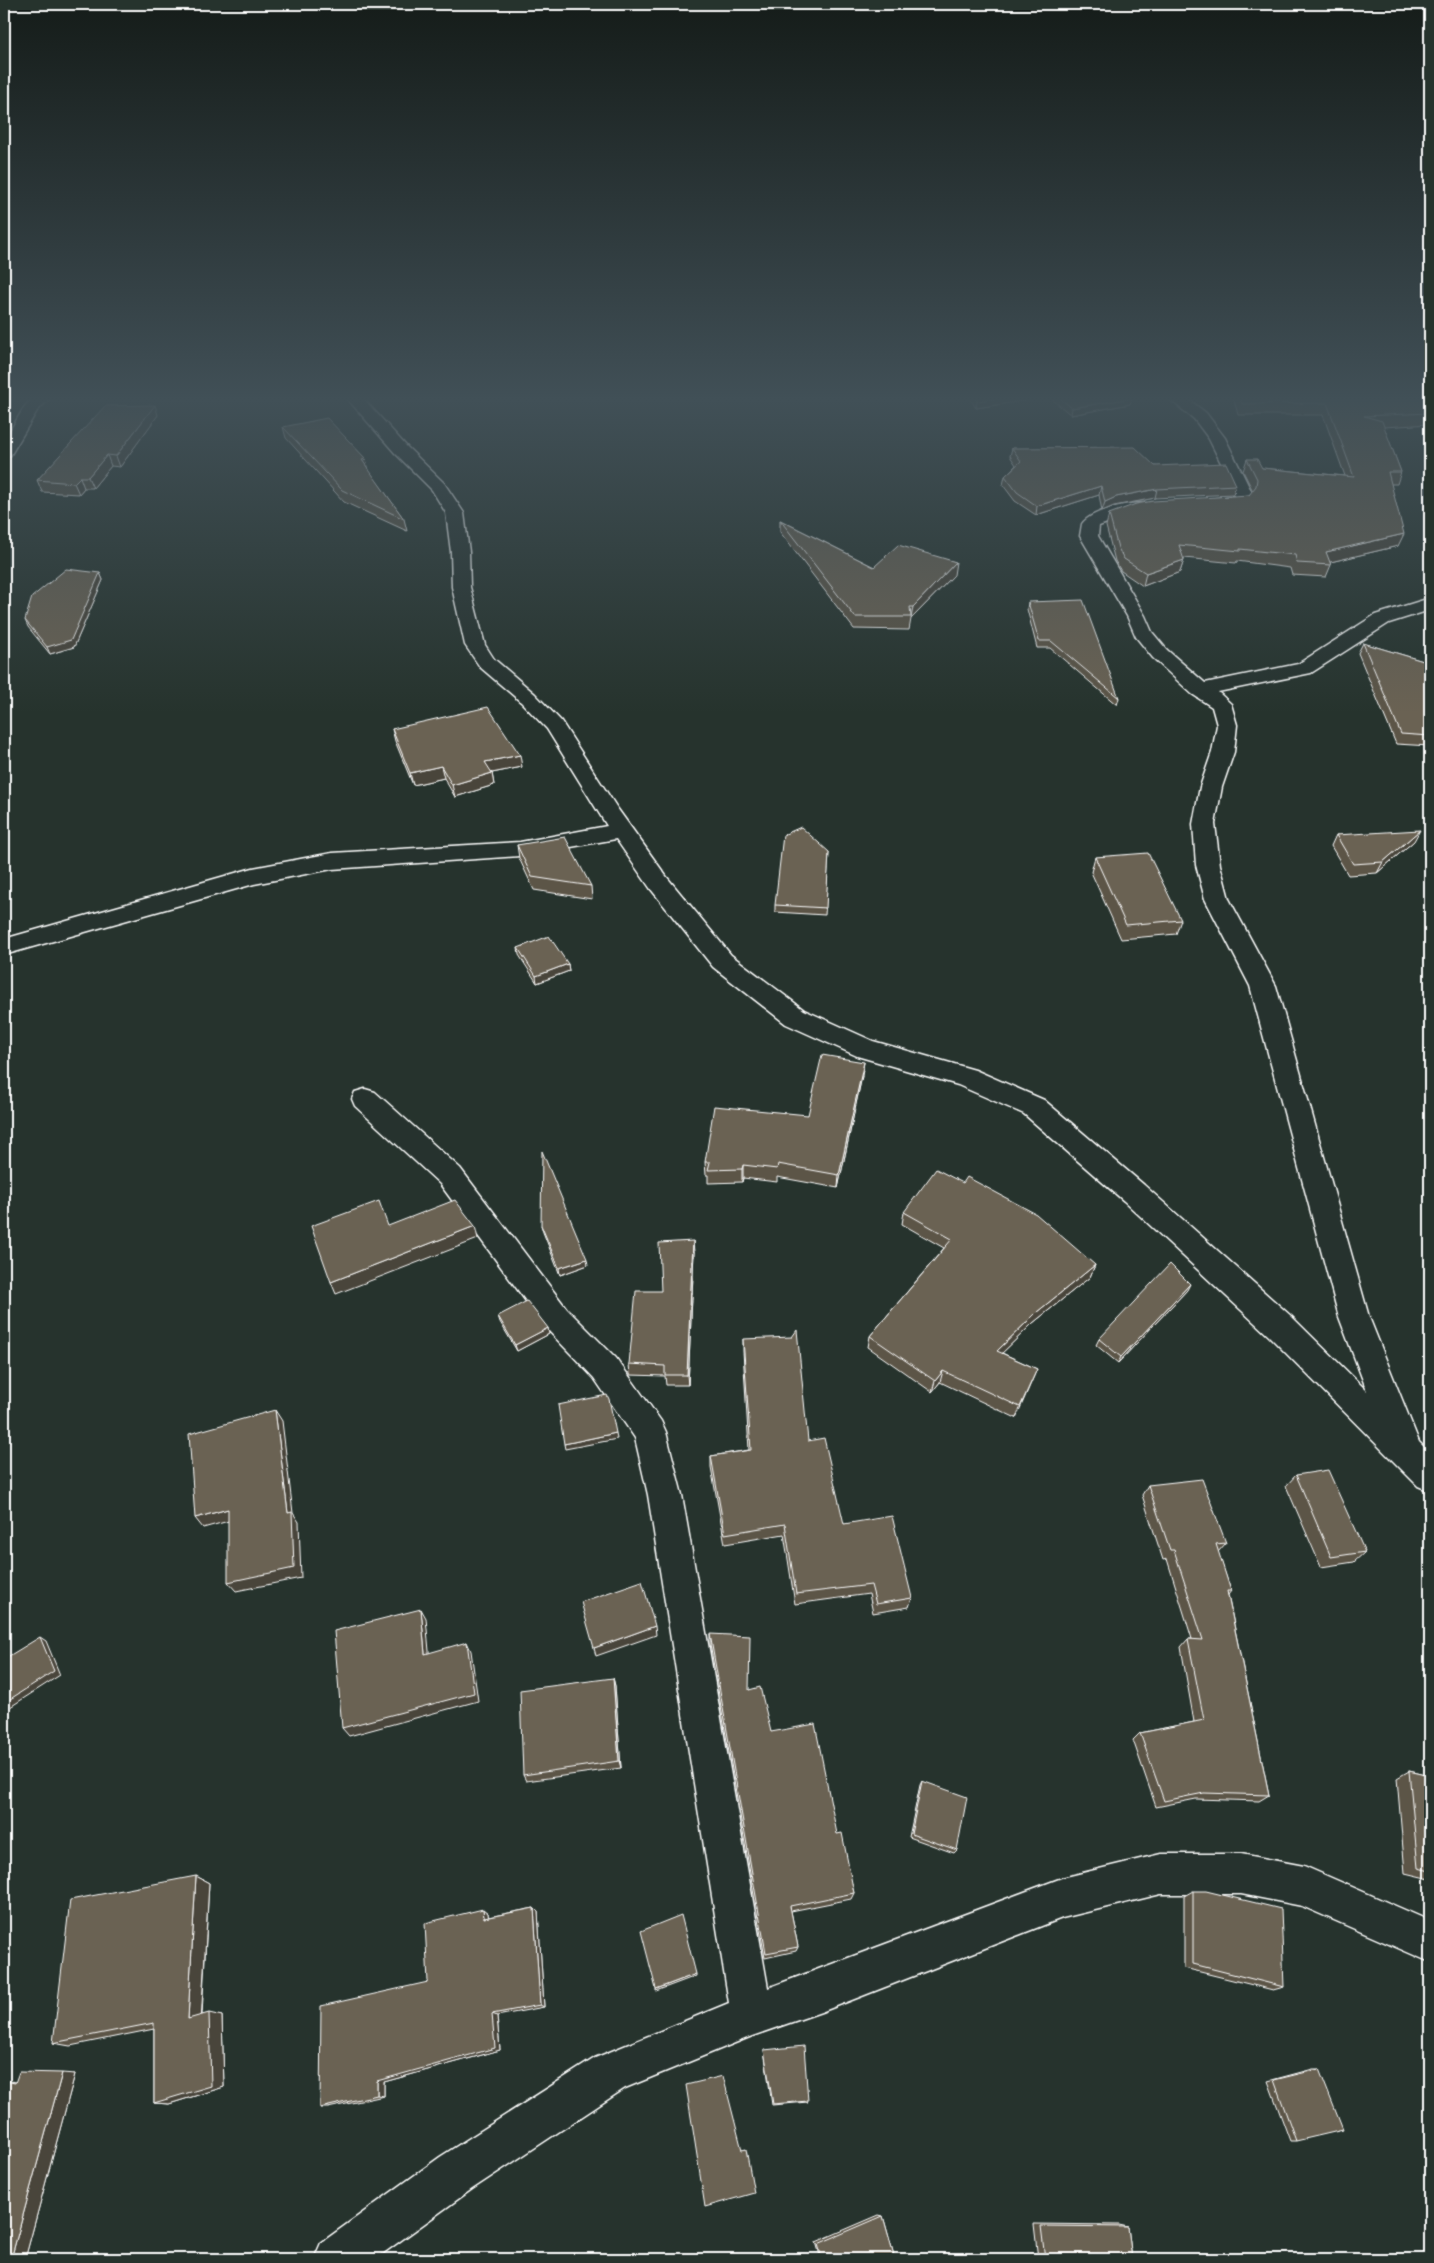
<svg xmlns="http://www.w3.org/2000/svg" width="1434" height="2263" viewBox="0 0 1434 2263" font-family="Sriracha,sans-serif">
	<style>
		.lines { fill: none; stroke-linecap: round; stroke-linejoin: round }
		.minor-casing { stroke: #fff; stroke-width: 3 }
		.minor { fill: #26332d; fill-rule: evenodd }
		.wall { fill: #5b5447; stroke: #fff }
		.shaded-wall { fill: #4a453a; stroke: #fff }
		.building { fill: #6a6253; stroke: #fff }
	</style>
	<rect width="100%" height="100%" fill="#26332d"/>
	<filter id="ink" filterUnits="userSpaceOnUse"><feTurbulence type="fractalNoise" baseFrequency=".02" numOctaves="2"/><feDisplacementMap in="SourceGraphic" scale="10" xChannelSelector="R" yChannelSelector="G"/><feConvolveMatrix kernelMatrix="1 2 1 2 8 2 1 2 1" color-interpolation-filters="sRGB"/></filter>
	<g filter="url(#ink)">
		<g class="lines">
			<defs>
				<g id="minor">
					<polygon points="35,396 52,396 37,411 10,456 4,458 4,441 25,406"/>
					<path d="M345,396H361L407,447L444,483L464,513L469,552L470,587L485,645L494,659L535,694L561,721L617,808L666,876L731,955L804,1010L873,1041L975,1070L1044,1100L1144,1185L1291,1316L1367,1391L1339,1317L1250,986L1205,899L1196,865L1193,824L1200,787L1212,752L1217,725L1212,707L1192,694L1153,658L1136,637L1127,616L1080,536L1082,524C1092,510 1136,500 1152,504L1155,508L1152,512L1123,517L1099,526L1098,536L1145,616L1152,632L1167,650L1205,683L1298,664L1375,615L1430,598V610L1389,623L1311,673L1218,692L1231,704L1237,725L1234,752L1222,787L1215,824L1220,865L1229,899L1276,986L1369,1317L1419,1442L1430,1453V1491L1418,1486L1269,1336L1124,1201L1024,1114L958,1085L857,1056L786,1024L713,967L650,888L616,839L520,856L332,869L254,884L4,955V939L253,868L332,853L520,842L607,826L547,729L521,702L480,667L465,645L452,587L451,552L446,513L432,490L395,453Z"/>
					<polygon points="1166,396 1184,396 1206,413 1225,438 1251,491 1251,497 1245,505 1209,509 1203,508 1200,504 1203,500 1234,496 1235,491 1209,439 1194,419"/>
					<polygon points="365,1089 375,1092 460,1168 567,1309 616,1358 661,1421 666,1432 682,1495 768,1988 1062,1878 1161,1854 1241,1854 1304,1866 1430,1921 1430,1962 1302,1906 1241,1894 1161,1894 1062,1918 821,2012 752,2036 625,2088 472,2189 375,2259 314,2259 321,2243 440,2157 595,2058 729,2003 648,1495 635,1438 594,1378 545,1327 440,1184 355,1106 352,1099 355,1092"/>
				</g>
			</defs>
			<use href="#minor" class="minor-casing"/>
			<use href="#minor" class="minor"/>
		</g>
		<g class="wall">
			<polygon points="968,396 1129,396 1130,404 1071,415 1049,397 976,408"/>
			<polygon points="1233,396 1430,396 1430,424 1384,427 1401,472 1397,484 1391,484 1398,546 1330,562 1331,565 1326,577 1292,575 1290,568 1237,561 1236,563 1184,558 1184,560 1180,572 1143,586 1121,571 1115,561 1106,526 1109,514 1249,495 1253,491 1243,471 1247,459 1262,468 1345,476 1323,415 1238,415"/>
			<polygon points="158,415 120,467 111,466 93,488 84,488 79,494 42,492 37,480"/>
			<polygon points="283,427 368,469 404,519 407,531 344,502 286,438"/>
			<polygon points="1012,448 1155,466 1236,485 1233,494 1155,498 1114,506 1102,511 1099,495 1036,515 1015,501 1003,485 1005,476 1016,465 1010,456"/>
			<polygon points="780,520 874,567 954,575 911,619 909,630 854,629 780,532"/>
			<polygon points="100,573 103,580 74,647 50,654 28,627 25,620"/>
			<polygon points="1028,602 1119,698 1117,705 1050,648 1037,648 1027,609"/>
			<polygon points="1363,643 1430,663 1430,746 1396,744 1358,653"/>
			<polygon points="392,729 522,767 492,773 494,785 455,797 444,778 413,785 395,741"/>
			<polygon points="1336,835 1414,841 1377,873 1348,875 1331,846"/>
			<polygon points="517,845 591,886 592,899 534,890 519,858"/>
			<polygon points="829,852 825,915 775,912 775,905"/>
			<polygon points="1095,857 1181,920 1176,934 1121,939 1091,872"/>
			<polygon points="518,948 568,964 569,971 537,983 519,955"/>
			<polygon points="862,1076 838,1188 777,1177 777,1182 743,1178 742,1182 708,1183 708,1175 706,1175 705,1162 808,1115"/>
			<polygon points="904,1212 1095,1265 1090,1277 1033,1323 1002,1353 1037,1369 1016,1418 940,1382 932,1392 868,1347 870,1336 944,1248 902,1224"/>
			<polygon points="541,1225 588,1265 560,1275 543,1232"/>
			<polygon points="694,1252 688,1385 666,1385 665,1376 630,1375 629,1364 661,1291"/>
			<polygon points="1187,1290 1118,1363 1096,1345 1099,1339"/>
			<polygon points="498,1316 548,1328 549,1334 517,1351 500,1322"/>
			<polygon points="1430,1318 1430,1328 1427,1321"/>
			<polygon points="743,1339 808,1441 844,1524 912,1598 909,1607 873,1613 869,1594 795,1604 784,1534 725,1544 711,1467 711,1456 749,1450 743,1351"/>
			<polygon points="1296,1475 1365,1552 1354,1562 1321,1567 1286,1486"/>
			<polygon points="1148,1485 1226,1543 1218,1552 1231,1591 1228,1595 1269,1795 1259,1801 1196,1799 1156,1807 1133,1740 1140,1733 1194,1722 1181,1647 1188,1639 1192,1639 1167,1559 1163,1560 1142,1495"/>
			<polygon points="710,1634 749,1690 771,1732 837,1834 854,1893 851,1899 791,1911 798,1947 796,1951 765,1958 710,1644"/>
			<polygon points="613,1678 615,1686 621,1768 526,1781 523,1775"/>
			<polygon points="1409,1771 1430,1776 1430,1879 1405,1873 1397,1778"/>
			<polygon points="922,1781 957,1850 954,1853 909,1837 920,1785"/>
			<polygon points="196,1876 209,1883 202,2015 222,2016 224,2087 169,2104 154,2103 154,2029 70,2046 53,2043"/>
			<polygon points="1193,1891 1284,1987 1273,1990 1184,1968 1184,1896"/>
			<polygon points="534,1908 538,1912 544,2007 497,2016 500,2050 384,2082 384,2096 328,2108 320,2108 488,1913 488,1917"/>
			<polygon points="764,2050 808,2102 772,2105"/>
			<polygon points="1313,2069 1319,2069 1296,2141 1290,2141 1268,2081"/>
			<polygon points="75,2074 25,2259 4,2259 4,2080 16,2082"/>
			<polygon points="879,2215 883,2216 895,2259 821,2259 816,2242"/>
			<polygon points="1034,2224 1119,2225 1128,2227 1132,2259 1038,2259"/>
		</g>
		<g class="shaded-wall">
			<polygon points="1013,396 1049,396 1049,397 976,408 977,401"/>
			<polygon points="1132,398 1130,404 1071,415 1072,408"/>
			<polygon points="155,405 158,415 120,467 116,456"/>
			<polygon points="107,455 111,466 93,488 88,477"/>
			<polygon points="366,459 369,470 362,460"/>
			<polygon points="80,477 84,488 79,494 74,483"/>
			<polygon points="1101,486 1099,495 1036,515 1037,506"/>
			<polygon points="1157,489 1155,498 1114,506 1102,511 1105,502 1116,497"/>
			<polygon points="1404,534 1398,546 1322,564 1326,552"/>
			<polygon points="1184,560 1180,572 1143,586 1146,573"/>
			<polygon points="956,562 954,575 911,619 913,607"/>
			<polygon points="100,573 103,580 74,647 50,654 47,647"/>
			<polygon points="520,755 522,767 487,774 485,762"/>
			<polygon points="441,766 444,778 413,785 410,773"/>
			<polygon points="492,773 494,785 455,797 452,785"/>
			<polygon points="1420,830 1414,841 1377,873 1383,862"/>
			<polygon points="568,964 569,971 537,983 536,976"/>
			<polygon points="864,1062 862,1076 838,1188 839,1175"/>
			<polygon points="743,1165 743,1178 742,1182 742,1169"/>
			<polygon points="475,1226 478,1239 336,1294 331,1282"/>
			<polygon points="693,1241 694,1252 688,1385 687,1375"/>
			<polygon points="587,1259 588,1265 560,1275 559,1268"/>
			<polygon points="1095,1265 1090,1277 1033,1323 993,1362 997,1351 1037,1312"/>
			<polygon points="1190,1284 1187,1290 1118,1363 1121,1357"/>
			<polygon points="548,1328 549,1334 517,1351 515,1345"/>
			<polygon points="943,1371 940,1382 932,1392 935,1381"/>
			<polygon points="275,1410 282,1421 293,1513 299,1522 301,1578 236,1591 228,1582 288,1513"/>
			<polygon points="616,1433 617,1439 565,1449 564,1444"/>
			<polygon points="228,1509 236,1519 203,1528 195,1518"/>
			<polygon points="421,1609 426,1618 430,1662 425,1654"/>
			<polygon points="655,1626 656,1635 596,1656 594,1648"/>
			<polygon points="40,1637 46,1641 60,1675 4,1711 4,1703"/>
			<polygon points="467,1642 471,1651 478,1701 349,1736 342,1728"/>
			<polygon points="613,1678 615,1686 621,1768 619,1761"/>
			<polygon points="196,1876 209,1883 201,2023 188,2019"/>
			<polygon points="534,1908 538,1912 544,2007 540,2005"/>
			<polygon points="483,1909 488,1913 489,1922 484,1918"/>
			<polygon points="696,1974 696,1976 656,1991 656,1989"/>
			<polygon points="209,2013 222,2016 224,2087 169,2104 154,2103"/>
			<polygon points="492,2014 497,2016 500,2050 384,2082 384,2096 377,2095 377,2081"/>
			<polygon points="62,2073 75,2074 25,2259 11,2259"/>
		</g>
		<g class="building">
			<polygon points="974,396 1013,396 977,401"/>
			<polygon points="1057,396 1129,396 1132,398 1072,408"/>
			<polygon points="1239,396 1430,396 1430,413 1364,416 1382,421 1401,472 1388,472 1404,534 1326,552 1331,565 1297,563 1295,555 1240,549 1240,551 1179,545 1184,560 1146,573 1124,559 1118,548 1109,514 1136,504 1153,501 1249,495 1256,486 1257,479 1247,459 1257,459 1262,468 1354,477 1327,403 1242,404"/>
			<polygon points="155,405 116,456 107,455 88,477 80,477 74,483 37,480 105,406"/>
			<polygon points="327,418 366,459 362,460 404,519 342,490 283,427"/>
			<polygon points="1135,447 1155,466 1226,463 1236,485 1157,489 1116,497 1105,502 1101,486 1037,506 1017,492 1005,476 1021,461 1012,448"/>
			<polygon points="780,520 874,567 898,545 956,562 913,607 910,607 911,617 855,617"/>
			<polygon points="66,569 100,573 71,640 47,647 25,620 32,597"/>
			<polygon points="1083,600 1119,698 1051,641 1039,641 1028,602"/>
			<polygon points="1363,643 1430,663 1430,709 1426,708 1430,717 1430,736 1401,734"/>
			<polygon points="488,707 520,755 485,762 492,773 452,785 441,766 410,773 392,729"/>
			<polygon points="801,827 829,852 826,908 775,905 783,835"/>
			<polygon points="1420,830 1383,862 1353,864 1336,835"/>
			<polygon points="565,837 591,886 532,877 517,845"/>
			<polygon points="1148,853 1181,920 1126,925 1095,857"/>
			<polygon points="549,936 568,964 536,976 518,948"/>
			<polygon points="822,1055 864,1062 839,1175 778,1164 777,1169 743,1165 742,1169 708,1170 710,1162 705,1162 714,1106 808,1115"/>
			<polygon points="542,1151 587,1259 559,1268 541,1225"/>
			<polygon points="936,1169 963,1183 967,1177 1036,1214 1095,1265 1037,1312 997,1351 1037,1369 1020,1407 943,1371 935,1381 870,1336 952,1239 904,1212"/>
			<polygon points="455,1200 475,1226 331,1282 311,1226 379,1201 388,1226"/>
			<polygon points="693,1241 687,1375 665,1375 665,1366 629,1364 636,1291 661,1291 659,1243"/>
			<polygon points="1170,1264 1190,1284 1121,1357 1099,1339"/>
			<polygon points="527,1301 548,1328 515,1345 498,1316"/>
			<polygon points="797,1330 808,1441 824,1438 844,1524 892,1516 912,1598 876,1604 871,1585 796,1594 785,1524 725,1534 711,1456 751,1450 743,1339 792,1337"/>
			<polygon points="607,1395 609,1399 616,1433 564,1444 558,1405"/>
			<polygon points="275,1410 288,1513 292,1512 294,1568 228,1582 228,1509 195,1518 189,1434"/>
			<polygon points="1328,1470 1365,1552 1331,1557 1296,1475"/>
			<polygon points="1202,1479 1226,1543 1216,1544 1231,1591 1227,1591 1269,1795 1204,1793 1164,1801 1140,1733 1204,1720 1188,1639 1203,1640 1174,1550 1170,1550 1148,1485"/>
			<polygon points="642,1581 655,1626 594,1648 581,1602"/>
			<polygon points="421,1609 425,1654 467,1642 474,1693 342,1728 334,1631"/>
			<polygon points="710,1634 750,1636 749,1690 760,1687 771,1732 815,1724 837,1834 842,1833 854,1893 790,1906 798,1947 766,1953"/>
			<polygon points="40,1637 54,1671 4,1703 4,1659"/>
			<polygon points="613,1678 619,1761 523,1775 520,1690"/>
			<polygon points="1409,1771 1430,1776 1430,1871 1418,1868"/>
			<polygon points="922,1781 967,1797 957,1850 911,1834"/>
			<polygon points="196,1876 188,2019 209,2013 211,2086 154,2103 154,2023 53,2043 70,1900"/>
			<polygon points="1193,1891 1206,1891 1281,1909 1284,1987 1193,1964"/>
			<polygon points="534,1908 540,2005 492,2014 495,2048 377,2081 377,2095 320,2108 321,2006 428,1982 425,1923 483,1909 484,1918"/>
			<polygon points="681,1915 696,1974 656,1989 641,1931"/>
			<polygon points="804,2046 808,2101 773,2104 764,2050"/>
			<polygon points="1319,2069 1343,2130 1296,2141 1274,2080"/>
			<polygon points="19,2072 62,2073 11,2259 4,2259 4,2081 15,2083"/>
			<polygon points="723,2076 742,2150 746,2149 754,2193 705,2207 686,2085"/>
			<polygon points="883,2216 895,2259 822,2259 818,2244"/>
			<polygon points="1041,2226 1128,2227 1132,2259 1045,2259"/>
		</g>
	</g>
	<linearGradient id="sky" x2="0" y2="1"><stop stop-color="#151c19"/><stop offset="0.56" stop-color="#415057"/><stop offset="1" stop-color="#415057" stop-opacity="0"/></linearGradient>
	<rect width="1434" height="713" fill="url(#sky)"/>
	<rect width="1434" height="2263" fill="none" stroke="#26332d" stroke-width="20"/>
	<rect x="10" y="10" width="1414" height="2243" fill="none" stroke="#fff" stroke-width="2" filter="url(#ink)"/>
</svg>
